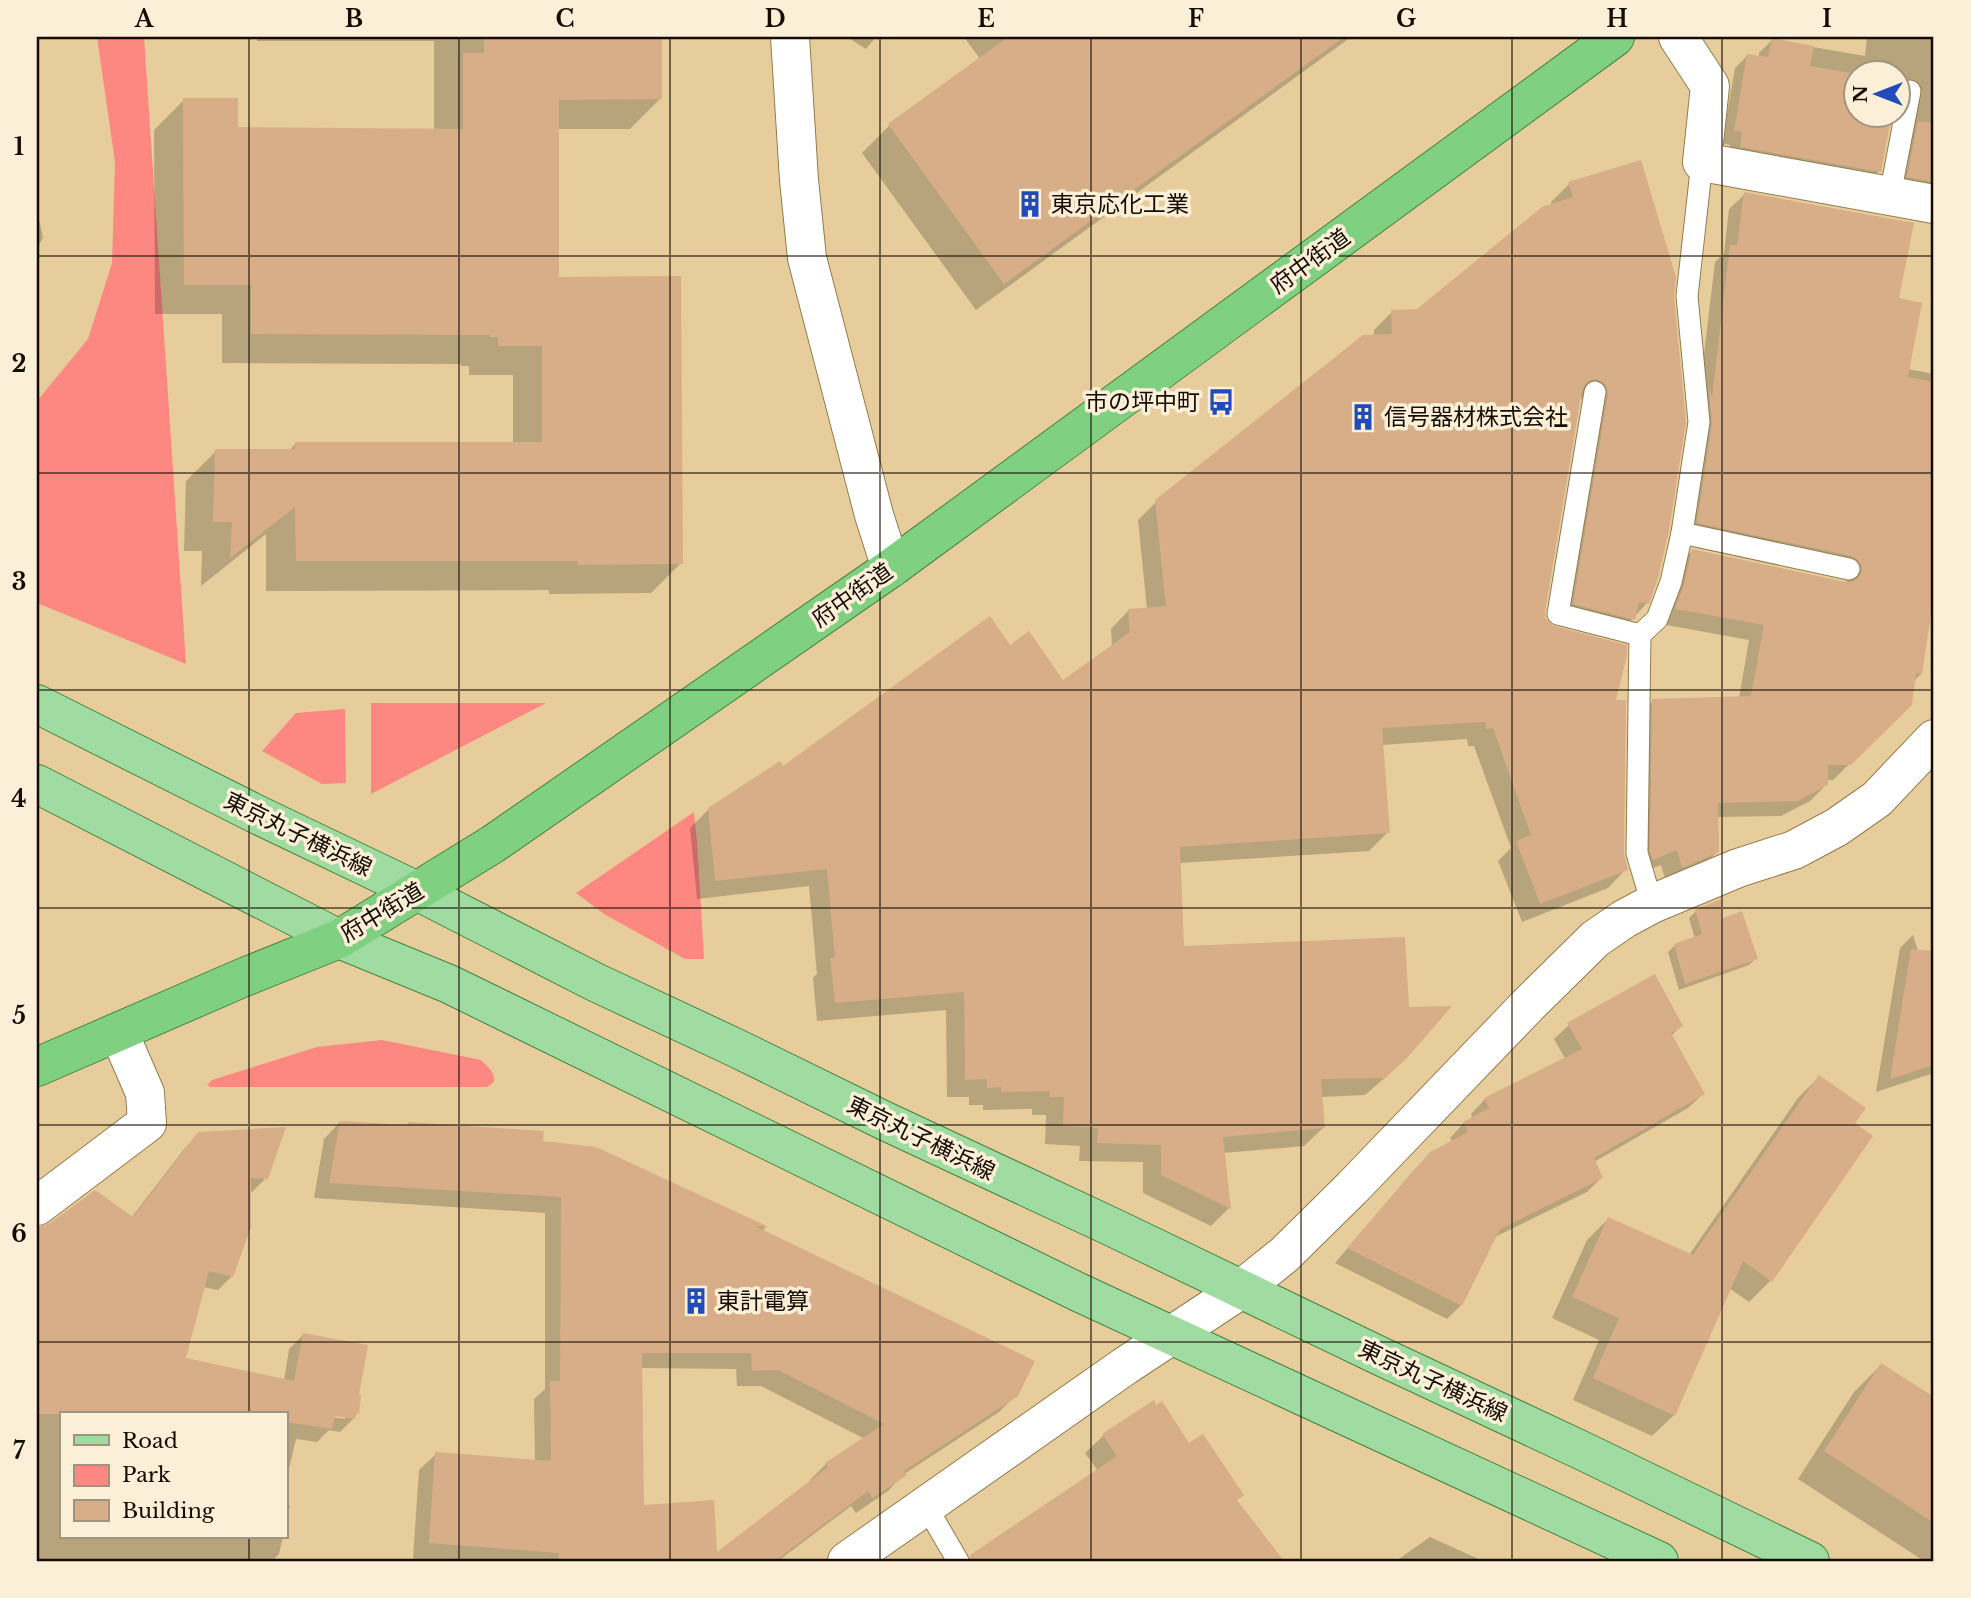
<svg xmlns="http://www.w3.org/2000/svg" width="1971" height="1598" viewBox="0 0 1971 1598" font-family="'Libre Baskerville','Noto Sans JP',serif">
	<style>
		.green { fill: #fd8882 }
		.shadow { fill: #0003; fill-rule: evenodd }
		.building { fill: #d8ae88; fill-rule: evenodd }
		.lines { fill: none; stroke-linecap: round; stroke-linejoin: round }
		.service-casing { stroke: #947c4d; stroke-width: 23 }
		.minor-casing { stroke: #947c4d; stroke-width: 40 }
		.primary-casing { stroke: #468440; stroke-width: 40 }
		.trunk-casing { stroke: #468440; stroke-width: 40 }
		.service { stroke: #fff; stroke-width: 21 }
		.minor { stroke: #fff; stroke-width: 38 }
		.primary { stroke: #a0dca1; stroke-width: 38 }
		.trunk { stroke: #80d082; stroke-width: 38 }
		.grid { fill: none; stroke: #150c00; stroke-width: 2; stroke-opacity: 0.55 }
		.labels { text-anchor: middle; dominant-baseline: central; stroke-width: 7; stroke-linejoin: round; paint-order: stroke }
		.poi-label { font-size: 23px; fill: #150c00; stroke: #fcefd7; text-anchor: start }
		.street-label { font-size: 23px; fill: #150c00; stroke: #fcefd7 }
		.neatline { fill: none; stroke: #150c00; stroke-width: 2.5 }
		.grid-label { font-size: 23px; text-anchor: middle; font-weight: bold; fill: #150c00 }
	</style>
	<rect width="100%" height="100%" fill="#e6cd9b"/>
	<g class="green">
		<polygon points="97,37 144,37 186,664 37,603 37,401 88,339 112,263 115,162"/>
		<polygon points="371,703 546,703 371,794"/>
		<polygon points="345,709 346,783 322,784 262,751 296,713"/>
		<polygon points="694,812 697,841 704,959 685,959 604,914 576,893"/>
		<path d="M382,1040L481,1060C488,1067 495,1072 494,1082L487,1087H211L207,1085L212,1080L317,1047Z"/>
	</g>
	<g class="shadow">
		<polygon points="257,37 660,37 660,99 630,129 558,129 558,279 681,563 651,593 549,594 549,590 266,591 266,534 201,586 202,551 184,551 186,481 216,451 289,451 295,444 513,444 513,375 469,375 469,366 461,366 461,364 222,363 222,314 155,314 154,130 184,100 236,128 434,131 434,41 257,41"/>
		<polygon points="847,37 876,37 866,49"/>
		<polygon points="964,37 1351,37 976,310 862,153 889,126 980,59"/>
		<polygon points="1867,37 1934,37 1934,200 1895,189 1906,94 1898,90 1898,74 1856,74 1856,116 1890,116 1879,171 1866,184 1727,159 1730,145 1722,143 1735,68 1748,55 1759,57 1759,53 1772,40 1865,56"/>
		<polygon points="1639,162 1647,603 1615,638 1555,622 1584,400 1579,397 1543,612 1544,620 1614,702 1622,853 1626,869 1608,888 1522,922 1498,861 1511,848 1474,746 1468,746 1467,739 1382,745 1388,832 1369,851 1179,863 1183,948 1387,1076 1365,1095 1321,1097 1323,1128 1304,1146 1223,1153 1229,1208 1211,1226 1143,1193 1143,1162 1079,1161 1080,1146 1045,1144 1046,1115 1032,1115 1032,1109 983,1110 983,1105 969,1105 969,1097 947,1097 946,1010 817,1021 813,978 817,974 809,886 697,899 690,828 709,809 1010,648 1063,682 1112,647 1111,629 1129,610 1147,609 1138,520 1157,501 1374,336 1374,330 1392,312 1418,311 1552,205 1551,202 1569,184"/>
		<polygon points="1745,194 1897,300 1908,369 1934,374 1934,598 1932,597 1921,674 1913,682 1910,704 1833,780 1826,780 1826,785 1810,801 1781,816 1717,817 1718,851 1702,867 1666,882 1661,865 1637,874 1637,717 1653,701 1739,698 1749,640 1661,624 1677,566 1693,550 1848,584 1843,575 1682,538 1715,262 1724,253 1729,209"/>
		<polygon points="37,209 43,238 37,248"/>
		<polygon points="1696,911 1719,921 1756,958 1749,965 1679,990 1668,952 1675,945 1695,939 1689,918"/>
		<polygon points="1913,935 1934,1001 1934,1073 1876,1092 1900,948"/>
		<polygon points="1569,1025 1681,1026 1671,1036 1703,1094 1688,1108 1594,1162 1601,1178 1587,1192 1493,1238 1461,1305 1447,1319 1335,1263 1415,1169 1431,1154 1452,1142 1450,1138 1464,1123 1473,1119 1471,1114 1485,1099 1566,1060 1554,1039"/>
		<polygon points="1819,1077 1852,1124 1770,1281 1749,1302 1729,1288 1674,1415 1652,1436 1573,1400 1599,1340 1552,1318 1587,1240 1608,1219 1689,1255 1798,1098"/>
		<path d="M340,1122L406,1127L408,1124L596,1149L766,1227L762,1231L1016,1395L999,1412L904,1474L888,1491L856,1513L851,1506L778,1561H445L413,1559L419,1470L436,1454L535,1462L534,1399L545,1389V1213L314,1198L324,1139ZM641,1368L736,1369L737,1386H761L865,1439L826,1464L810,1480L811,1482L715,1555L642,1507Z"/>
		<path d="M199,1134L266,1178L252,1192H249L232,1276L218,1290L203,1287L184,1360L284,1381L289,1349L303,1335L354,1418L340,1432L329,1430L317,1442L296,1439L285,1486V1414H61V1537H283L279,1554L272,1561H37V1239L51,1225L131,1218L185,1148ZM326,1416H345V1419Z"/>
		<polygon points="1881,1365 1934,1399 1934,1561 1924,1561 1798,1479 1854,1392"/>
		<polygon points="1153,1402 1235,1501 1282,1561 966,1561 1098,1471 1085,1453 1103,1436"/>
		<polygon points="285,1504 290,1505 285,1527"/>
		<polygon points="1430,1537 1483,1561 1396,1561"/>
	</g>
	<g class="building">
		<polygon points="484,37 662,37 662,99 559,100 559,277 681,276 683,564 578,565 578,561 296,561 295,507 230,558 232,522 213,522 215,449 295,449 295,442 542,442 542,346 498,346 498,337 490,337 490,335 251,334 251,285 184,285 183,98 238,98 238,127 463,129 463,53 484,53"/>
		<polygon points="1008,37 1344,37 1004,284 888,124"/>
		<polygon points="1772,38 1814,46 1810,66 1856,74 1856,116 1891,118 1881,172 1740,147 1742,132 1734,131 1747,54 1768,57"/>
		<polygon points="1918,121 1934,123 1934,182 1907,177"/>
		<polygon points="1641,160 1676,277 1674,297 1686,422 1669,531 1658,578 1649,604 1639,602 1635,620 1573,604 1608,394 1607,387 1603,382 1596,379 1590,380 1585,384 1582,390 1545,612 1546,619 1554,626 1627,645 1627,655 1616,700 1626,700 1624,853 1628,870 1540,904 1516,841 1531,835 1493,728 1486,729 1485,722 1382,728 1390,833 1180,847 1184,946 1405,937 1409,1007 1452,1006 1407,1058 1385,1078 1321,1079 1325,1128 1223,1137 1231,1209 1161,1175 1161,1145 1097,1143 1098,1128 1063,1126 1064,1097 1049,1097 1050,1091 1001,1092 1001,1087 987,1088 987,1079 965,1080 964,992 835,1003 830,958 835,958 827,869 715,881 708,808 780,761 783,766 990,616 1010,645 1029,631 1063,680 1130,632 1128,609 1166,606 1155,500 1363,335 1392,334 1391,310 1417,309 1542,207 1573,197 1568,182"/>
		<polygon points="1744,192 1914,223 1899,298 1922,303 1908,377 1934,382 1934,595 1922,674 1916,673 1912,705 1851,765 1828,765 1828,785 1798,801 1718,803 1719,852 1682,868 1677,850 1653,860 1650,851 1652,699 1751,696 1764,625 1675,609 1684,585 1692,549 1846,582 1852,582 1858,578 1862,571 1862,566 1858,560 1852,556 1697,523 1712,424 1709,386 1712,397 1730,245 1737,245"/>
		<polygon points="1721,899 1721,919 1742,911 1758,959 1685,984 1674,944 1702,934 1695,910"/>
		<polygon points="1911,949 1934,951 1934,1065 1890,1079"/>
		<polygon points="1655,974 1683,1026 1671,1033 1705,1094 1594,1158 1603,1178 1500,1229 1462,1306 1347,1248 1430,1152 1468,1132 1463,1122 1489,1108 1484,1098 1582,1049 1567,1023"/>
		<polygon points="1819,1075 1866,1108 1855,1123 1873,1136 1772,1282 1743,1261 1675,1416 1593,1378 1619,1318 1572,1297 1608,1217 1693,1255"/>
		<path d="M340,1121L408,1125V1122L544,1131L543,1141L596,1147L769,1227L755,1226L1035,1361L1018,1396L904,1471L907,1475L873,1498L868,1491L775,1561H559V1553L429,1543L435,1452L551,1461L550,1381H560L561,1197L329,1183ZM642,1353H751L752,1371L778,1370L884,1424L825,1463L828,1467L717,1552L714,1500L644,1505Z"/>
		<polygon points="286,1127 268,1179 251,1178 251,1227 233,1277 209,1271 186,1358 294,1381 303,1333 368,1345 359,1395 361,1395 359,1414 356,1414 355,1419 335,1416 332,1429 285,1422 285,1414 37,1414 37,1228 50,1223 95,1190 133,1217 198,1132"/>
		<polygon points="1881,1363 1934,1397 1934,1523 1824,1451"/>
		<polygon points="1154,1400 1156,1405 1162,1401 1189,1443 1203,1434 1244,1495 1237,1500 1284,1561 971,1561 970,1555 1117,1456 1102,1434"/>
	</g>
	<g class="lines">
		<defs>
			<g id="service">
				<polyline points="1890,195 1910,91"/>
				<polyline points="1595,392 1558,614 1640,635"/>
				<polyline points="1682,533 1849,569"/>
				<polyline points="1652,904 1637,853 1640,635 1657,619 1671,582 1682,533 1699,422 1687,296 1702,162"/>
				<polyline points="926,1506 958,1561"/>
			</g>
			<g id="minor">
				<polyline points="790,37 799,180 807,258 874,515 891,568"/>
				<polyline points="1678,37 1710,86 1702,162 1934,204"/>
				<polyline points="37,1206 147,1123 145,1093 119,1033"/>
				<polyline points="847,1561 1125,1366 1240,1290 1284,1255 1352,1188 1528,1005 1595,939 1624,919 1652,904 1738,868 1794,850 1837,827 1877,799 1934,739"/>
			</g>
			<g id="primary">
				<polyline points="37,704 254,813 417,891 595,982 736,1048 885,1121 1112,1227 1380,1356 1585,1452 1810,1561"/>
				<polyline points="37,784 339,939 449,984 1078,1292 1659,1561"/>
			</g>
			<polyline id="trunk" points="37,1067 242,978 339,939 493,844 891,568 1615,37"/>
		</defs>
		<use href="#service" class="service-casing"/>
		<use href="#minor" class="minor-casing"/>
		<use href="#primary" class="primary-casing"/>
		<use href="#trunk" class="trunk-casing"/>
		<use href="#service" class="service"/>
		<use href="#minor" class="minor"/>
		<use href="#primary" class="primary"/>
		<use href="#trunk" class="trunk"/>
	</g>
	<path class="grid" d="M249,37V1414M459,37V1561M670,37V1561M880,37V1561M1091,37V1561M1301,37V1561M1512,37V1561M1722,37V1561M37,256H1934M37,473H1934M37,690H1934M37,908H1934M37,1125H1934M37,1342H1934M249,1537V1561"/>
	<defs>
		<symbol id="building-bare" viewBox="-9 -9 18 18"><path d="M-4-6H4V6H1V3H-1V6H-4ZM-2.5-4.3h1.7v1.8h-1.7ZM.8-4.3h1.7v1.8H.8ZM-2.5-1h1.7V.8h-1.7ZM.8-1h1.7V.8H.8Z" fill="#204bb8" stroke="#fcefd7" stroke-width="2.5" paint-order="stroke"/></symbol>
		<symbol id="bus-bare" viewBox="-9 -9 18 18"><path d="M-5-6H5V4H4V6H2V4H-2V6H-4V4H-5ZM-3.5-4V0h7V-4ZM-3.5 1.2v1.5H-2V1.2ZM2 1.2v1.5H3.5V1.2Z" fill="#204bb8" stroke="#fcefd7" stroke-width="2.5" paint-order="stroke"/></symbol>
	</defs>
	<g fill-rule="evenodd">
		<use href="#building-bare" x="1011" y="185" width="38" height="38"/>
		<use href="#bus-bare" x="1202" y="383" width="38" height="38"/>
		<use href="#building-bare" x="1344" y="398" width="38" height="38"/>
		<use href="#building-bare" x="677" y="1282" width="38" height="38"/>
	</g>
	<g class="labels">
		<g class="poi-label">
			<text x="1051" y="204">東京応化工業</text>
			<text x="1200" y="402" text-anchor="end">市の坪中町</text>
			<text x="1384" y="417">信号器材株式会社</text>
			<text x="717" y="1301">東計電算</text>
		</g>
		<g class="street-label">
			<text transform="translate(1310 261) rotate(-36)">府中街道</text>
			<text transform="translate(852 595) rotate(-35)">府中街道</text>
			<text transform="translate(298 834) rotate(26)">東京丸子横浜線</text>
			<text transform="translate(382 912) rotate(-31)">府中街道</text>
			<text transform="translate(921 1138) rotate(26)">東京丸子横浜線</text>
			<text transform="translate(1433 1381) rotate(25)">東京丸子横浜線</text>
		</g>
	</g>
	<rect width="1971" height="1598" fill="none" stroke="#fcefd7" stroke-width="77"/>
	<rect x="60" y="1412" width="228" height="126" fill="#fcefd7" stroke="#a09481" stroke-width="2"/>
	<rect x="74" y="1435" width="35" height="10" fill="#a0dca1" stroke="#a09481" stroke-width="2"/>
	<text x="122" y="1448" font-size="21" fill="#150c00">Road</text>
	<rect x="74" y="1465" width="35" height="21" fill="#fd8882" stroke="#a09481" stroke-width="2"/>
	<text x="122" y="1482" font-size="21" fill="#150c00">Park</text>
	<rect x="74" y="1500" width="35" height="21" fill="#d8ae88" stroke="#a09481" stroke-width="2"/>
	<text x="122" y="1518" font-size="21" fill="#150c00">Building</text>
	<g transform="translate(1877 94) rotate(270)"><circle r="33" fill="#fcefd7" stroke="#a09481" stroke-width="2"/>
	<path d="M0-5L12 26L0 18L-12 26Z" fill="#204bb8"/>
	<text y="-10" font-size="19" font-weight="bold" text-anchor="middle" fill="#150c00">N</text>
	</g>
	<rect x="38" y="38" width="1894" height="1522" class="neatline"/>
	<g class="grid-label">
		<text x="144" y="27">A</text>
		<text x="354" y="27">B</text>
		<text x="565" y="27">C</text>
		<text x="775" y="27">D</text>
		<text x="986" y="27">E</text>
		<text x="1196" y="27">F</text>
		<text x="1406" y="27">G</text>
		<text x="1617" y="27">H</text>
		<text x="1827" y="27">I</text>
		<text x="19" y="155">1</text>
		<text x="19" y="372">2</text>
		<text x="19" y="590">3</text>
		<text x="19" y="807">4</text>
		<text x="19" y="1024">5</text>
		<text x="19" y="1242">6</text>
		<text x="19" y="1459">7</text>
	</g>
</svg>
